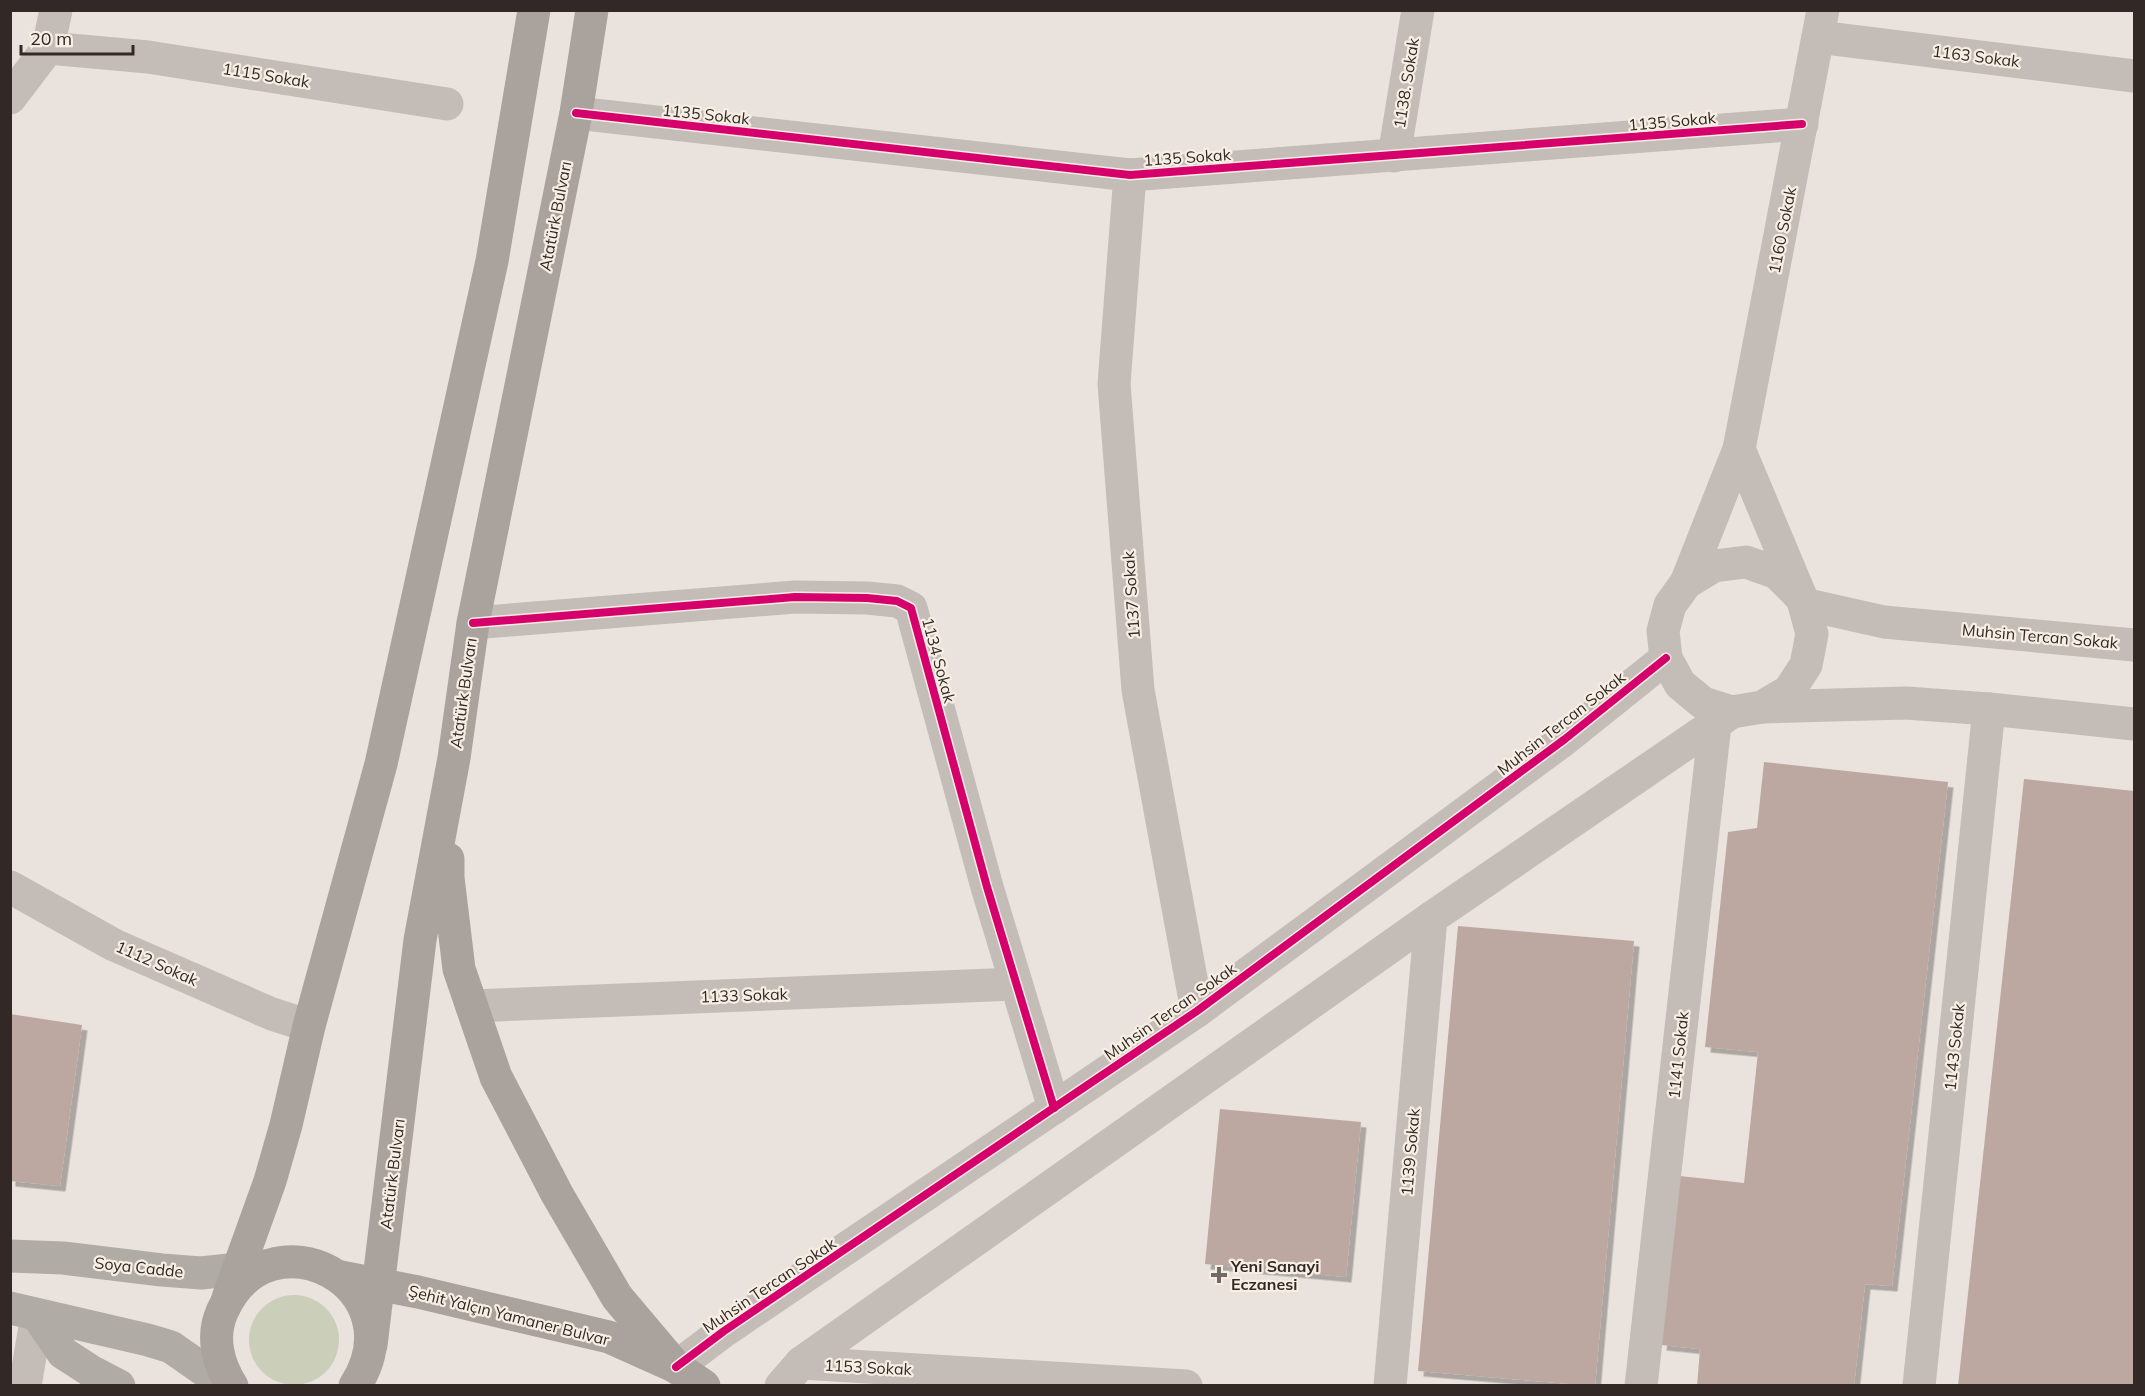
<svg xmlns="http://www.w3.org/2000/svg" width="2145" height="1396" viewBox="0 0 2145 1396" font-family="Mulish,sans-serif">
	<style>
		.green { fill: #cbceb8 }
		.building { fill: #bca8a0; filter: url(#shadow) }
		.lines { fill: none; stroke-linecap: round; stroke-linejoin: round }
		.minor { stroke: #c3bcb7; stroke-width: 33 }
		.major { stroke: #b1aba6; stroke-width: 33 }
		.highway { stroke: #a9a29d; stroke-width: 33 }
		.cycleway-casing { stroke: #f7eee4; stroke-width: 11 }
		.cycleway { stroke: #d6006c; stroke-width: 8 }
		.poi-dot { fill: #726a66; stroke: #f7eee4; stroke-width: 2 }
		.labels { text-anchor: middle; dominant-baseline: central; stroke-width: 4.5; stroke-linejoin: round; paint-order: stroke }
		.street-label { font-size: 16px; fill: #322926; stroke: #f7eee4 }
		.poi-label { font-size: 16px; font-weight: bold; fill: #322926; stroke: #f7eee4; text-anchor: start }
	</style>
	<defs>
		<filter id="shadow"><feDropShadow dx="5.5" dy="5.5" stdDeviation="0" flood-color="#0004"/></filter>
	</defs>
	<rect width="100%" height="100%" fill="#eae3dd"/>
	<circle class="green" cx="294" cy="1340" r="45"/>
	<g class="building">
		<polygon points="1764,762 1948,782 1892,1286 1865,1284 1854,1386 1697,1386 1700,1349 1661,1345 1680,1176 1744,1183 1758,1052 1705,1047 1728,832 1757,828"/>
		<polygon points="2024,779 2134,791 2134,1386 1958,1386"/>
		<polygon points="1458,926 1634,941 1595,1386 1418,1371"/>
		<polygon points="10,1014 82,1025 60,1186 10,1181"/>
		<polygon points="1220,1109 1361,1122 1346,1277 1205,1264"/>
	</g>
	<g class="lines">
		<g class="minor">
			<polyline points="1818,37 2134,76"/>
			<polyline points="48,48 148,57 447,104"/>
			<polyline points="10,98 48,48 56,10"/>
			<polyline points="576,113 1130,175 1802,124"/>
			<polyline points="1394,156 1418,10"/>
			<polyline points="1130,175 1114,384 1138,690 1197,1011"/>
			<polyline points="1739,449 1804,604 1812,634 1806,665 1789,691 1762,707 1732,712 1703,703 1680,684 1666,658 1663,631 1670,605 1686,583 1714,566 1746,562 1777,573 1800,596"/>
			<polyline points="1686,583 1739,449 1823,10"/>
			<polyline points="1804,604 1884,622 2134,645"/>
			<polyline points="473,623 795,597 867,598 897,601 911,608 987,887 1054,1108"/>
			<polyline points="1762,707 1906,703 1989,709 2134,724"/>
			<polyline points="10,887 114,945 272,1014 309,1026"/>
			<polyline points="472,1006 1016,984"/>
			<polyline points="801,1363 1186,1386"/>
			<polyline points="676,1367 724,1331 1197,1011 1565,739 1666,658"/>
			<polyline points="25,1386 37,1315"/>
			<polyline points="781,1386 801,1363 1431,918 1732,712"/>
			<polyline points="1390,1386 1431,918"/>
			<polyline points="1641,1386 1715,724"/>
			<polyline points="1919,1386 1989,709"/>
		</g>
		<g class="major">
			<polyline points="10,1256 63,1258 162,1270 201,1273 265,1266"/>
			<polyline points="10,1308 148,1340 171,1347 227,1386"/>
			<polyline points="37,1315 63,1353 94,1373 119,1386"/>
		</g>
		<g class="highway">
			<polyline points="448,859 448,878 459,969 496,1077 557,1194 617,1297 676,1367"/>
			<polyline points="341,1277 418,1292 609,1337 676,1367 704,1386"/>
			<polyline points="228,1298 270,1181 286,1125 309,1026 381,764 492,261 534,10"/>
			<polyline points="371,1345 420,940 454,758 473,623 576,113 592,10"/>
			<path d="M232,1386C218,1364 211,1337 222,1312C268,1206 419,1286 355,1386"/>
		</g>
		<defs>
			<g id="cycleway">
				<polyline points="576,113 1130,175 1802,124"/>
				<polyline points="473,623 795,597 867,598 897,601 911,608 987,887 1054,1108"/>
				<polyline points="676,1367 724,1331 1197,1011 1565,739 1666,658"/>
			</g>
		</defs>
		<use href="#cycleway" class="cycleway-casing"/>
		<use href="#cycleway" class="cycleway"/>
	</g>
	<path class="poi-dot" d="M1216 1266h6v6h6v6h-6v6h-6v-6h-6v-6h6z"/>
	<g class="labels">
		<g class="street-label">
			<text transform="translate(1976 56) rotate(7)">1163 Sokak</text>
			<text transform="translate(266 75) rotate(9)">1115 Sokak</text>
			<text transform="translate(1406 83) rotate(-81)">1138. Sokak</text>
			<text transform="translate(706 114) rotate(6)">1135 Sokak</text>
			<text transform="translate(1672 121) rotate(-5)">1135 Sokak</text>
			<text transform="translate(1187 157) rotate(-4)">1135 Sokak</text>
			<text transform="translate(555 216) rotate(-79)">Atatürk Bulvarı</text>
			<text transform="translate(1782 230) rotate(-79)">1160 Sokak</text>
			<text transform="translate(1131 595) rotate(-94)">1137 Sokak</text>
			<text transform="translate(2040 636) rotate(5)">Muhsin Tercan Sokak</text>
			<text transform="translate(939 660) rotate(75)">1134 Sokak</text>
			<text transform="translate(463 693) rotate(-82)">Atatürk Bulvarı</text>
			<text transform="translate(1561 723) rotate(-38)">Muhsin Tercan Sokak</text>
			<text transform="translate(157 963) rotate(24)">1112 Sokak</text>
			<text transform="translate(744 995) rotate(-2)">1133 Sokak</text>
			<text transform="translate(1170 1011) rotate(-35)">Muhsin Tercan Sokak</text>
			<text transform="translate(1954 1047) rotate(-84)">1143 Sokak</text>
			<text transform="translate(1678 1055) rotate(-84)">1141 Sokak</text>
			<text transform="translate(1410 1152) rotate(-85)">1139 Sokak</text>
			<text transform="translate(392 1174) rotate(-83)">Atatürk Bulvarı</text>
			<text transform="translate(139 1267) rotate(6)">Soya Cadde</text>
			<text transform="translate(769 1285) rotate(-34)">Muhsin Tercan Sokak</text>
			<text transform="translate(509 1315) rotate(14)">Şehit Yalçın Yamaner Bulvar</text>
			<text transform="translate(868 1367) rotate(3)">1153 Sokak</text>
		</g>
		<g class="poi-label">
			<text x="1231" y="1266">Yeni Sanayi<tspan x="1231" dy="18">Eczanesi</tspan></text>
		</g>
	</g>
	<rect width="2145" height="1396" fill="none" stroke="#322926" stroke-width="24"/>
	<path d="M21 45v9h112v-9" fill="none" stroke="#322926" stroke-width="3"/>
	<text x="30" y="45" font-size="18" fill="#322926" stroke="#f7eee4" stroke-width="4.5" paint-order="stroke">20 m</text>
</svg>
